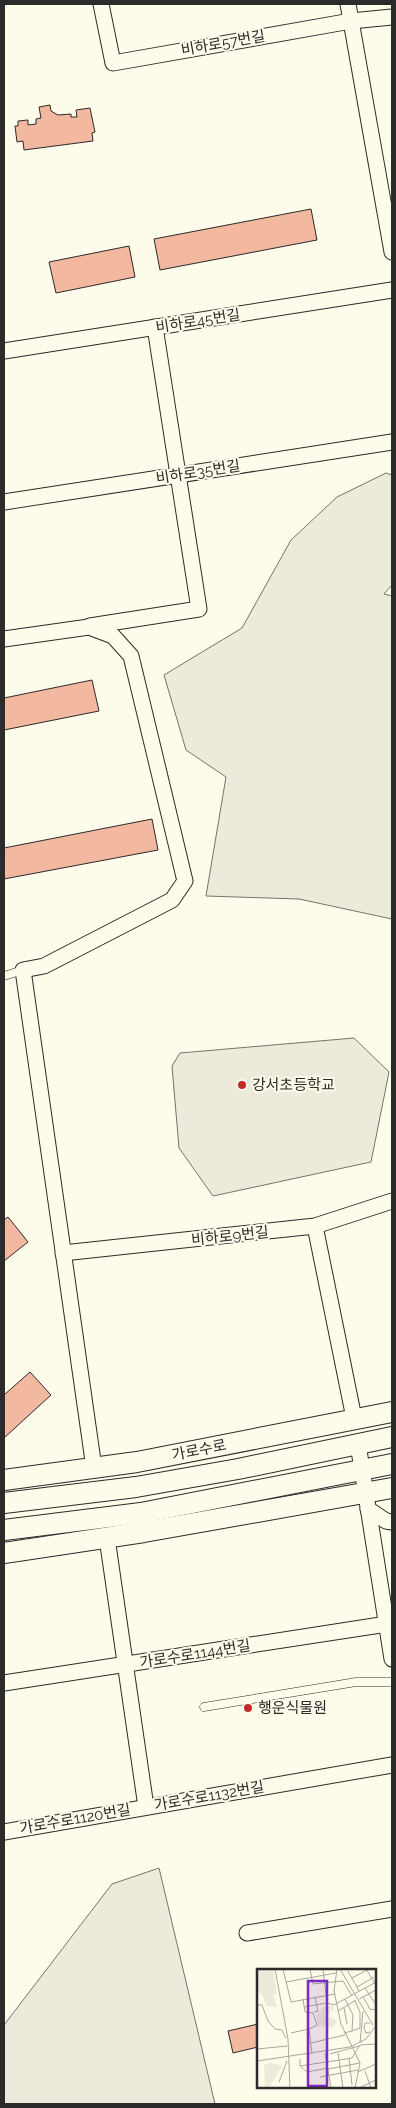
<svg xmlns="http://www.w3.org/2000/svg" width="396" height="2108" viewBox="0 0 396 2108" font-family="Raleway,'Noto Sans KR',sans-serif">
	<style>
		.green { fill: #ecebdb; stroke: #74746e }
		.building { fill: #f2b8a0; stroke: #2b2b2b }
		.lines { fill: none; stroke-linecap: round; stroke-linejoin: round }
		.service-casing { stroke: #2b2b2b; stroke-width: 9 }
		.minor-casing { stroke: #2b2b2b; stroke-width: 17 }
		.secondary-casing { stroke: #2b2b2b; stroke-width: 22 }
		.service { stroke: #fdfbea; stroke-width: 8 }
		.minor { stroke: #fdfbea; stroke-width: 15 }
		.secondary { stroke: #fdfbea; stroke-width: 20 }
		.poi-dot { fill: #c62828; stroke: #fdfbea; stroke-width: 2 }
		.labels { text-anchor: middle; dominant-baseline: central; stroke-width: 4; stroke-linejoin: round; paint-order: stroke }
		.street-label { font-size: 15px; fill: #2b2b2b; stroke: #fdfbea }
		.poi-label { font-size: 15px; fill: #2b2b2b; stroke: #fdfbea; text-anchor: start }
		.inset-road { fill: none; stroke: #a9a89e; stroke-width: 1 }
		.view { fill: #7b2cbf; fill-opacity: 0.15; stroke: #7b2cbf; stroke-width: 2.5 }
		.inset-edge { fill: none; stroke: #2b2b2b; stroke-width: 2.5 }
	</style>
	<rect width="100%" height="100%" fill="#fdfbea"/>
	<g class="green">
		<polygon points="386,473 392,475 392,585 384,594 392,596 392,919 299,899 206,896 226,777 186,750 164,675 242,628 291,540 337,497"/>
		<polygon points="354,1038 389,1072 371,1162 213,1196 179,1148 172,1066 180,1053"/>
		<polygon points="159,1868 215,2104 4,2104 4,2025 112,1884"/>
	</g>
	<g class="building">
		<polygon points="50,105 51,111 58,115 71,114 71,117 77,117 76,110 90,108 95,132 92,133 93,141 24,150 23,141 17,142 15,126 18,126 18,121 28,120 28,125 36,124 36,119 41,118 39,107"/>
		<polygon points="311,209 317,240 160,270 154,239"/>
		<polygon points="129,246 135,277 56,293 49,262"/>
		<polygon points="92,680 99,711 4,730 4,698"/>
		<polygon points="152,819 158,850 4,879 4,848"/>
		<polygon points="8,1217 28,1242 4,1261 4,1220"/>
		<polygon points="30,1372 51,1395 4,1438 4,1395"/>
		<polygon points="258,2024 258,2047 233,2053 228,2031"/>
	</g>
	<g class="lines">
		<defs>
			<g id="service">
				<polyline points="4,976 23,970"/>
				<polyline points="204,1707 356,1682 392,1682"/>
			</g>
			<g id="minor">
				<polyline points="101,4 113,63 351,21 392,17"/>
				<polyline points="348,4 392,252"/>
				<polyline points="4,351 392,290"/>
				<polyline points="4,502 392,442"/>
				<polyline points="90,626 199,609 155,327"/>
				<polyline points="4,639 89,627 113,636 131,656 185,881 172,900 44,966 23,970 94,1468"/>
				<polyline points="315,1226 354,1418"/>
				<polyline points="63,1253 315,1226 392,1201"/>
				<polyline points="358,1444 392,1659"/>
				<polyline points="368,1509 386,1521 392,1522"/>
				<polyline points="107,1538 146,1807"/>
				<polyline points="4,1683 387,1624"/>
				<polyline points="4,1832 392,1765"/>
				<polyline points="247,1933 392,1909"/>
			</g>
			<g id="secondary">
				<polyline points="4,1480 137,1462 392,1412"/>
				<polyline points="4,1503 136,1487 238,1469 392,1437"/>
				<polyline points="4,1530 141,1513 392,1464"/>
				<polyline points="4,1553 144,1532 392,1488"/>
			</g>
		</defs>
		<use href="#service" class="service-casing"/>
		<use href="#minor" class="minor-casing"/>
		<use href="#secondary" class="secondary-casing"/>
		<use href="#service" class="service"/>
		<use href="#minor" class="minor"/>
		<use href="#secondary" class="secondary"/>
	</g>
	<g class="poi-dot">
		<circle cx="242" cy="1085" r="5"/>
		<circle cx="248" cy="1708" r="5"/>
	</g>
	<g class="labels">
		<g class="street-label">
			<text transform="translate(223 43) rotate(-10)">비하로57번길</text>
			<text transform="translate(198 321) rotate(-9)">비하로45번길</text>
			<text transform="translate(198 472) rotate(-9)">비하로35번길</text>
			<text transform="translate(230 1236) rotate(-6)">비하로9번길</text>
			<text transform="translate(199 1450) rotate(-11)">가로수로</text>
			<text transform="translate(195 1654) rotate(-9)">가로수로1144번길</text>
			<text transform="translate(209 1796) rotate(-10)">가로수로1132번길</text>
			<text transform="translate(75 1819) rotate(-10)">가로수로1120번길</text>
		</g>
		<g class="poi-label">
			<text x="252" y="1085">강서초등학교</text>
			<text x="258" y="1708">행운식물원</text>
		</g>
	</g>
	<g transform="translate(257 1969)">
		<rect width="119" height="119" fill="#fdfbea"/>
		<path d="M0,0H16L20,24L16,26L20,38L9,37L5,25L0,22ZM67,37H76L77,42L70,41L74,43L71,47L80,52L75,59L61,57L59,46ZM14,94L25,97L12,119H8L7,96Z" fill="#ecebdb"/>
		<path class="inset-road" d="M18,0L31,70L33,119M26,0L34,33L78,25M53,0L56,15L86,12L95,27M66,0L70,34M80,0L77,22L84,55L103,94M83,0L116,56M109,0L119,16M91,2L102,22M95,9L110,1M29,13L79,4M100,18L117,8M108,19L119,36M106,28L113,40L119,41M46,30L48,43L56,44L60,56L52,60L55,85M102,30L119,21M0,36H5L11,52L18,60L25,61L29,69M47,38L70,34L77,36L119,13M87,39L90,55M81,42L99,31M57,43L61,42L58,28M113,54H108L107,59L109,64L113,63M95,62L103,59V43L98,32M34,64L52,60M87,64L95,62L96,46L88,30M54,74L88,66M103,74L106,42M103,76L119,75M0,80L30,77M68,84L74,119M81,84L86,119M73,85L102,77M92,89L95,116M43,90V97L50,103L71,99M0,92L93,78L109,70L119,57M70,93L95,89L103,76M43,97L69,93M71,100L103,94M108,102L114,119M101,103L119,95M63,108L101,101M22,113L30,92M98,119L103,94M102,119L119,111"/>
		<path class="view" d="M51,12H70V117H51Z"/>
		<rect width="119" height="119" class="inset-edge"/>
	</g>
	<rect width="396" height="2108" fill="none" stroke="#2b2b2b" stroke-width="10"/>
</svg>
